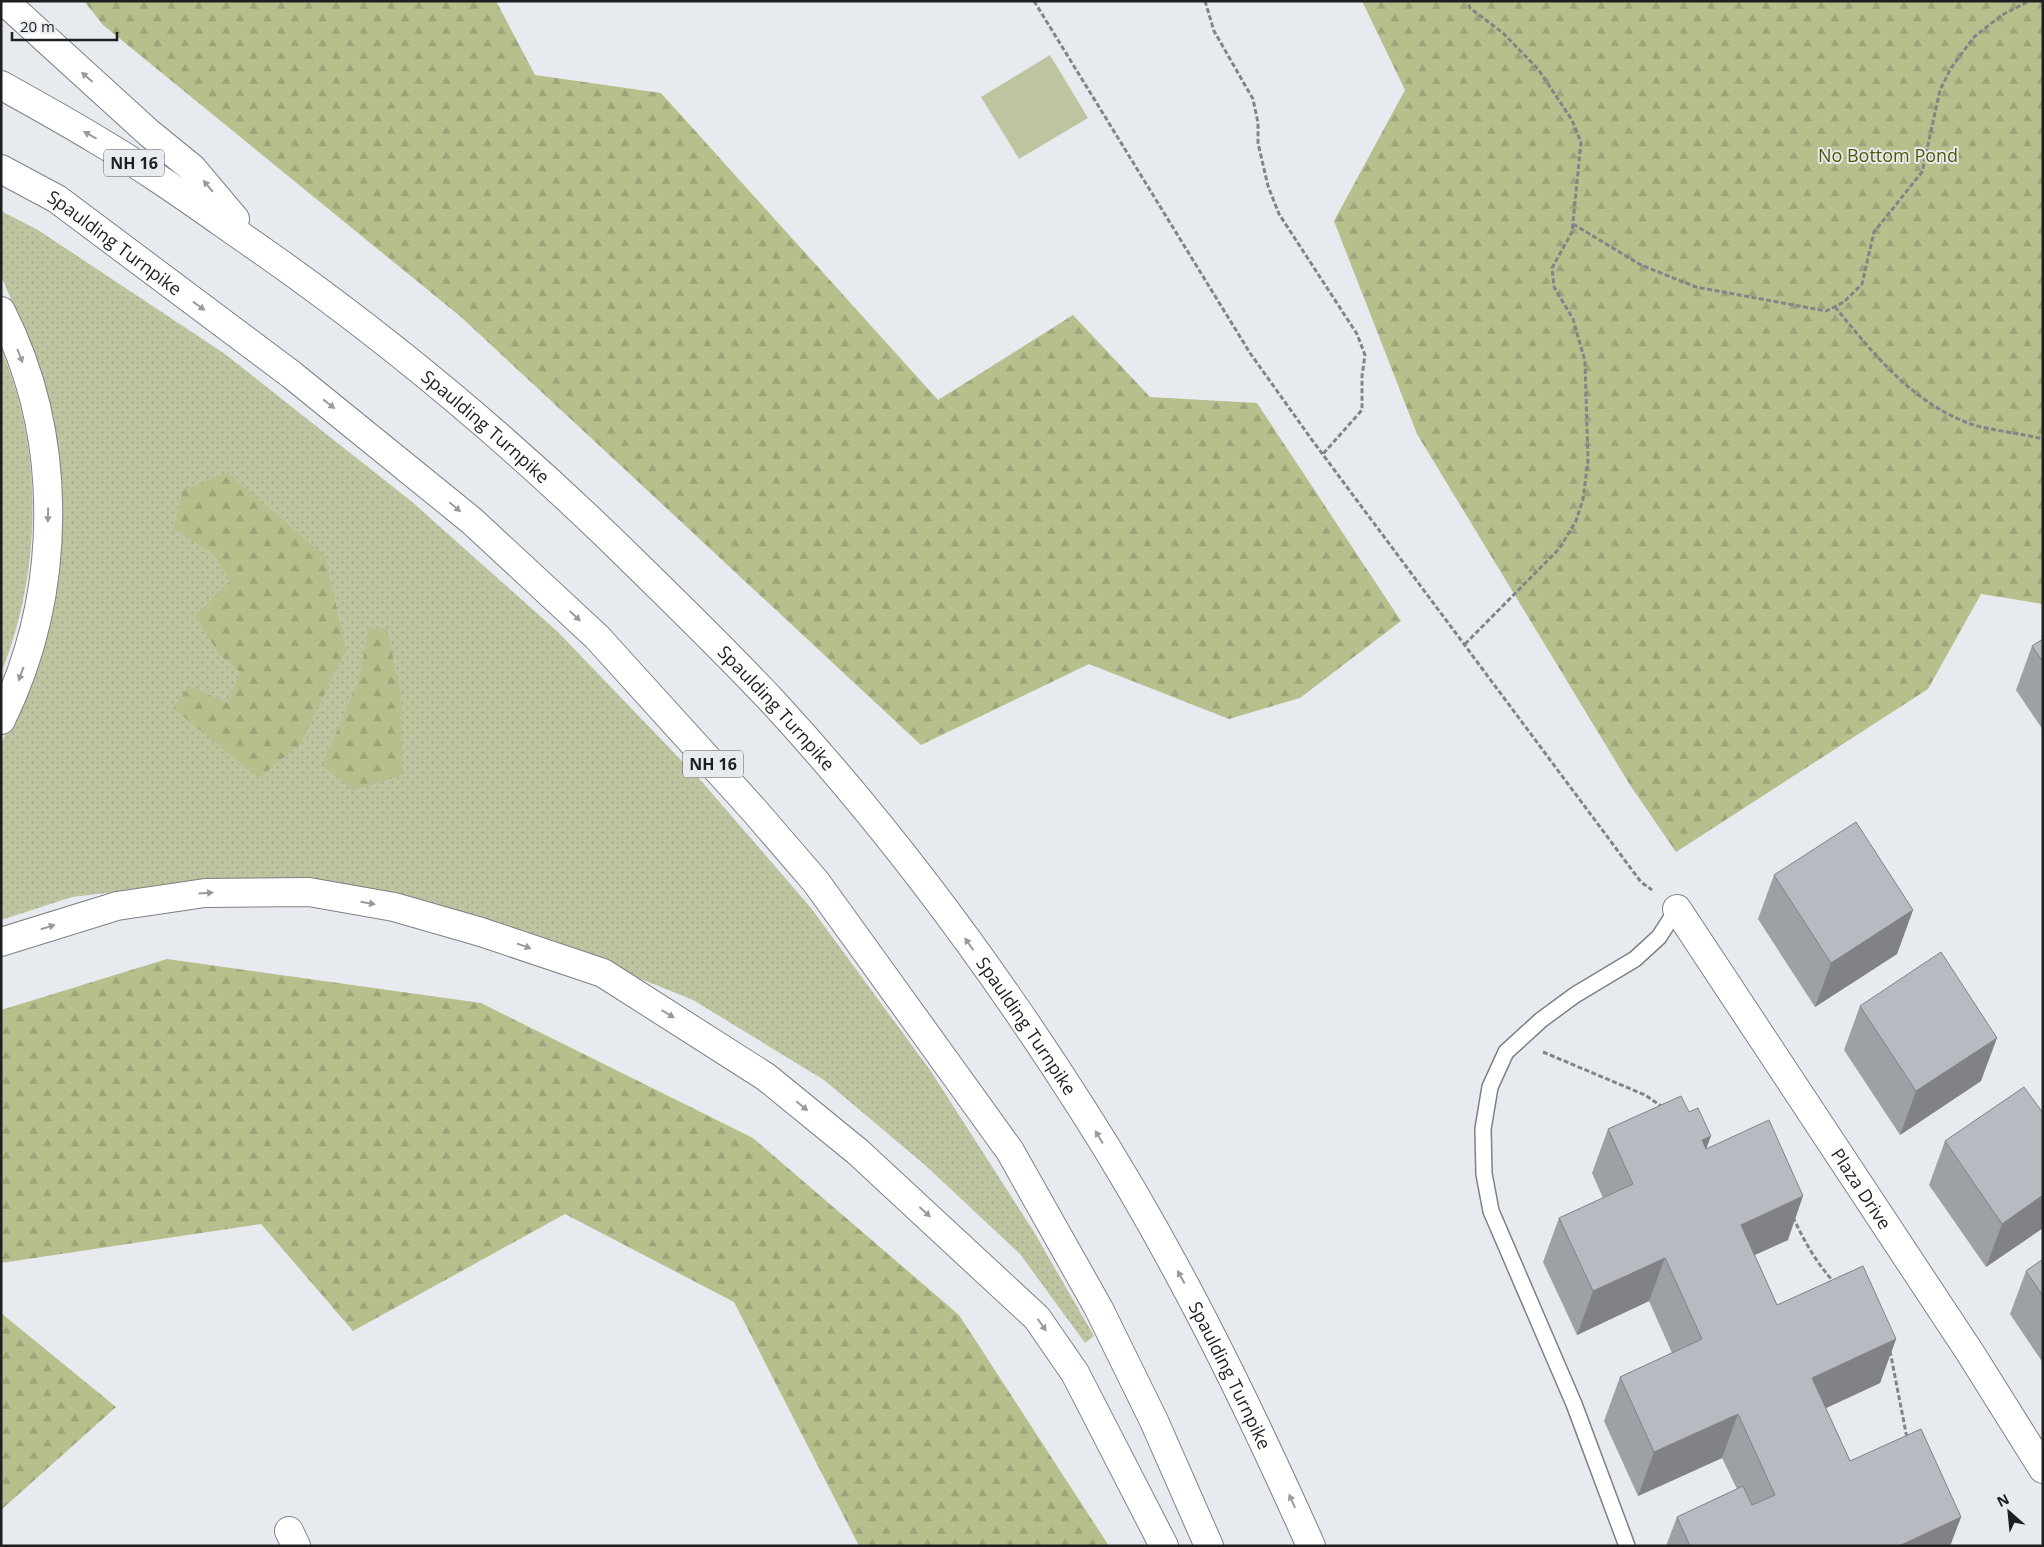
<svg xmlns="http://www.w3.org/2000/svg" width="2044" height="1547" viewBox="0 0 2044 1547" font-family="'Open Sans',sans-serif">
	<style>
		.grass { fill: url(#grass-dots) }
		.forest { fill: url(#forest-firs) }
		.garden { fill: #bdc49f }
		.lines { fill: none; stroke-linecap: round; stroke-linejoin: round }
		.lane-casing { stroke: #7e8186; stroke-width: 18 }
		.street-casing { stroke: #7e8186; stroke-width: 30 }
		.highway-casing { stroke: #7e8186; stroke-width: 30 }
		.path { stroke: #828588; stroke-width: 3; stroke-dasharray: 5 2.5; stroke-linecap: butt }
		.lane { stroke: #fff; stroke-width: 15 }
		.street { stroke: #fff; stroke-width: 28 }
		.highway { stroke: #fff; stroke-width: 28 }
		.wall { fill: #9da0a5 }
		.shaded-wall { fill: #808286 }
		.building { fill: #b7bac0; stroke: #808286 }
		.oneway { fill: #999a9b }
		.labels { text-anchor: middle; dominant-baseline: central; stroke-width: 4; stroke-linejoin: round; paint-order: stroke }
		.shield { fill: #e7ebf0; stroke: #5a5c5f; stroke-width: 1 }
		.shield-label { font-size: 16px; font-weight: bold; fill: #1d1f21 }
		.park-label { font-size: 18px; fill: #515904; stroke: #e7ebf0 }
		.street-label { font-size: 18px; fill: #1d1f21; stroke: #e7ebf0 }
	</style>
	<defs>
		<pattern id="grass-dots" width="8" height="8" patternUnits="userSpaceOnUse" patternTransform="scale(1.25)"><rect width="8" height="8" fill="#bdc49f"/><path d="M2 2h.1M6 6h.1" fill="none" stroke="#a2a889" stroke-width="1.8" stroke-linecap="round"/></pattern>
		<pattern id="forest-firs" width="22" height="20" patternUnits="userSpaceOnUse" patternTransform="scale(1.25)"><rect width="22" height="20" fill="#b7bf8d"/><path d="M5 1l3.5 6h-7zM16 11l3.5 6h-7z" fill="#9da479"/></pattern>
	</defs>
	<rect width="100%" height="100%" fill="#e7ebf0"/>
	<g class="grass">
		<polygon points="1,211 38,230 225,354 411,501 558,632 703,783 811,908 930,1070 1034,1232 1094,1336 1085,1343 1020,1254 925,1165 824,1080 693,1000 532,935 454,909 292,882 201,882 72,897 1,920 1,744 25,694 44,644 57,591 61,542 61,493 56,443 46,395 32,347 1,276"/>
		<path d="M1,349C44,450 42,571 1,673Z"/>
	</g>
	<g class="forest">
		<polygon points="84,1 496,1 535,75 661,93 938,400 1073,315 1150,397 1257,403 1401,621 1300,698 1229,719 1089,664 921,745 461,317 103,25"/>
		<polygon points="1362,1 2043,1 2043,604 1981,594 1928,689 1676,852 1630,785 1417,434 1334,221 1405,90"/>
		<polygon points="228,473 325,556 346,650 300,744 259,778 173,708 189,686 228,703 240,672 220,655 195,616 230,581 214,554 173,529 183,490"/>
		<polygon points="369,629 387,629 401,695 402,775 353,790 322,765 358,683"/>
		<polygon points="167,959 481,1003 753,1138 959,1315 1109,1546 859,1546 734,1302 565,1214 353,1331 261,1224 1,1263 1,1010"/>
		<polygon points="1,1313 116,1407 1,1510"/>
	</g>
	<polygon class="garden" points="1050,55 1088,118 1019,159 981,97"/>
	<g class="lines">
		<defs>
			<polyline id="lane" points="1627,1546 1574,1404 1491,1211 1484,1174 1483,1129 1490,1087 1506,1052 1541,1020 1575,995 1635,959 1659,937 1677,909"/>
			<g id="street">
				<path id="s1" d="M1677,909L1971,1354L2043,1469"/>
				<polyline points="289,1531 296,1546"/>
			</g>
			<g id="highway">
				<polyline points="4,1 149,133 192,168 235,219"/>
				<path id="s2" d="M1,85C33,103 66,121 97,140C155,174 209,214 264,252C398,346 523,452 640,568C685,612 731,657 774,703C889,828 992,967 1083,1110C1172,1249 1244,1396 1311,1546"/>
				<path id="s3" d="M1,169L57,199L292,375L472,521L597,637L753,809L816,882L1010,1151L1099,1309L1154,1421L1209,1546"/>
				<path d="M1,311C65,437 63,594 1,720"/>
				<polyline points="1,942 117,906 205,893 309,892 394,907 481,932 603,973 766,1077 858,1152 1037,1318 1075,1373 1164,1546"/>
			</g>
		</defs>
		<use href="#lane" class="lane-casing"/>
		<use href="#street" class="street-casing"/>
		<use href="#highway" class="highway-casing"/>
		<g class="path">
			<polyline points="1034,1 1250,353 1312,440 1641,882 1652,890"/>
			<polyline points="1205,1 1214,31 1253,99 1258,123 1258,143 1268,186 1279,214 1357,334 1365,355 1362,376 1362,410 1323,454"/>
			<polyline points="1573,224 1641,265 1696,287 1826,311 1844,302 1862,284 1874,232 1922,172 1940,90 1951,68 1974,37 2002,15 2029,1"/>
			<path d="M1835,307C1873,353 1912,403 1971,424C1993,431 2019,433 2043,439"/>
			<polyline points="1465,644 1559,549 1576,521 1583,499 1588,461 1585,361 1573,319 1554,287 1552,268 1572,232 1581,142 1572,120 1538,69 1503,33 1470,8 1467,1"/>
			<polyline points="1543,1052 1645,1095 1664,1108"/>
			<path d="M1793,1217C1804,1241 1816,1262 1833,1281"/>
			<polyline points="1890,1351 1907,1438"/>
		</g>
		<use href="#lane" class="lane"/>
		<use href="#street" class="street"/>
		<use href="#highway" class="highway"/>
	</g>
	<g class="wall">
		<polygon points="2043,639 2043,730 2016,690 2032,646"/>
		<polygon points="1774,875 1913,910 1897,954 1815,1007 1758,919"/>
		<polygon points="1860,1006 1981,1081 1900,1135 1844,1050"/>
		<polygon points="1689,1112 1707,1149 1788,1240 1755,1255 1777,1305 1896,1339 1880,1383 1826,1408 1850,1461 1961,1517 1950,1546 1666,1546 1677,1517 1737,1489 1722,1458 1638,1496 1604,1421 1620,1377 1672,1353 1649,1301 1577,1335 1543,1262 1559,1218 1603,1198 1592,1173 1608,1129"/>
		<polygon points="2043,1113 2043,1228 1986,1267 1929,1185 1945,1141"/>
		<polygon points="2043,1259 2043,1363 2010,1314 2026,1271"/>
	</g>
	<g class="shaded-wall">
		<polygon points="1913,910 1897,954 1815,1007 1831,963"/>
		<polygon points="1997,1038 1981,1081 1900,1135 1916,1091"/>
		<polygon points="1711,1136 1695,1180 1702,1140"/>
		<polygon points="2043,1195 2043,1228 1986,1267 2002,1224"/>
		<polygon points="1803,1196 1788,1240 1725,1268 1741,1225"/>
		<polygon points="1665,1258 1649,1301 1577,1335 1593,1291"/>
		<polygon points="1896,1339 1880,1383 1796,1422 1812,1378"/>
		<polygon points="1738,1414 1722,1458 1638,1496 1654,1452"/>
		<polygon points="1961,1517 1950,1546 1899,1546"/>
	</g>
	<g class="building">
		<polygon points="2043,639 2043,662 2032,646"/>
		<polygon points="1856,822 1913,910 1831,963 1774,875"/>
		<polygon points="1941,952 1997,1038 1916,1091 1860,1006"/>
		<polygon points="2024,1087 2043,1113 2043,1195 2002,1224 1945,1141"/>
		<polygon points="1681,1096 1689,1112 1698,1108 1711,1136 1702,1140 1706,1149 1769,1120 1803,1196 1741,1225 1777,1305 1863,1266 1896,1339 1812,1378 1850,1461 1921,1429 1961,1517 1899,1546 1690,1546 1677,1517 1743,1486 1752,1505 1775,1495 1738,1414 1654,1452 1620,1377 1702,1339 1665,1258 1593,1291 1559,1218 1633,1184 1608,1129"/>
		<polygon points="2043,1259 2043,1296 2026,1271"/>
	</g>
	<defs><path id="oneway-solid" d="M-6-.8H1V-3.2L6.5 0L1 3.2V.8H-6Z" transform="scale(1.25)"/></defs>
	<g class="oneway">
		<use href="#oneway-solid" transform="translate(87 77) rotate(-139)"/>
		<use href="#oneway-solid" transform="translate(90 135) rotate(-151)"/>
		<use href="#oneway-solid" transform="translate(208 186) rotate(-130)"/>
		<use href="#oneway-solid" transform="translate(199 306) rotate(36)"/>
		<use href="#oneway-solid" transform="translate(20 356) rotate(69)"/>
		<use href="#oneway-solid" transform="translate(329 404) rotate(38)"/>
		<use href="#oneway-solid" transform="translate(455 507) rotate(40)"/>
		<use href="#oneway-solid" transform="translate(48 515) rotate(91)"/>
		<use href="#oneway-solid" transform="translate(575 616) rotate(43)"/>
		<use href="#oneway-solid" transform="translate(21 674) rotate(110)"/>
		<use href="#oneway-solid" transform="translate(206 893) rotate(-4)"/>
		<use href="#oneway-solid" transform="translate(368 903) rotate(10)"/>
		<use href="#oneway-solid" transform="translate(48 927) rotate(-17)"/>
		<use href="#oneway-solid" transform="translate(969 944) rotate(-125)"/>
		<use href="#oneway-solid" transform="translate(524 946) rotate(19)"/>
		<use href="#oneway-solid" transform="translate(668 1014) rotate(31)"/>
		<use href="#oneway-solid" transform="translate(802 1106) rotate(39)"/>
		<use href="#oneway-solid" transform="translate(1099 1137) rotate(-121)"/>
		<use href="#oneway-solid" transform="translate(925 1212) rotate(42)"/>
		<use href="#oneway-solid" transform="translate(1181 1277) rotate(-119)"/>
		<use href="#oneway-solid" transform="translate(1042 1325) rotate(55)"/>
		<use href="#oneway-solid" transform="translate(1292 1501) rotate(-114)"/>
	</g>
	<g class="labels">
		<g class="shield">
			<rect x="104" y="149.5" width="60" height="27" rx="4"/>
			<rect x="683" y="750.5" width="60" height="27" rx="4"/>
		</g>
		<g class="shield-label">
			<text x="134" y="163">NH 16</text>
			<text x="713" y="764">NH 16</text>
		</g>
		<g class="park-label">
			<text x="1888" y="155">No Bottom Pond</text>
		</g>
		<g class="street-label">
			<text stroke="none"><textPath href="#s3" startOffset="136">Spaulding Turnpike</textPath></text>
			<text stroke="none"><textPath href="#s2" startOffset="594">Spaulding Turnpike</textPath></text>
			<text stroke="none"><textPath href="#s2" startOffset="999">Spaulding Turnpike</textPath></text>
			<text stroke="none"><textPath href="#s2" startOffset="1404">Spaulding Turnpike</textPath></text>
			<text stroke="none"><textPath href="#s1" startOffset="335">Plaza Drive</textPath></text>
			<text stroke="none"><textPath href="#s2" startOffset="1809">Spaulding Turnpike</textPath></text>
		</g>
	</g>
	<rect width="2044" height="1547" fill="none" stroke="#1d1f21" stroke-width="5"/>
	<g transform="translate(2009 1512) rotate(333)" stroke="#e7ebf0" stroke-width="4" paint-order="stroke">
	<path d="M0-4L9 19L0 12L-9 19Z" fill="#1d1f21"/>
	<text y="-8" font-size="14" font-weight="bold" text-anchor="middle" fill="#1d1f21">N</text>
	</g>
	<path d="M12 32v8h105v-8" fill="none" stroke="#1d1f21" stroke-width="2.5"/>
	<text x="20" y="32" font-size="15" fill="#1d1f21" stroke="#e7ebf0" stroke-width="4" paint-order="stroke">20 m</text>
</svg>
